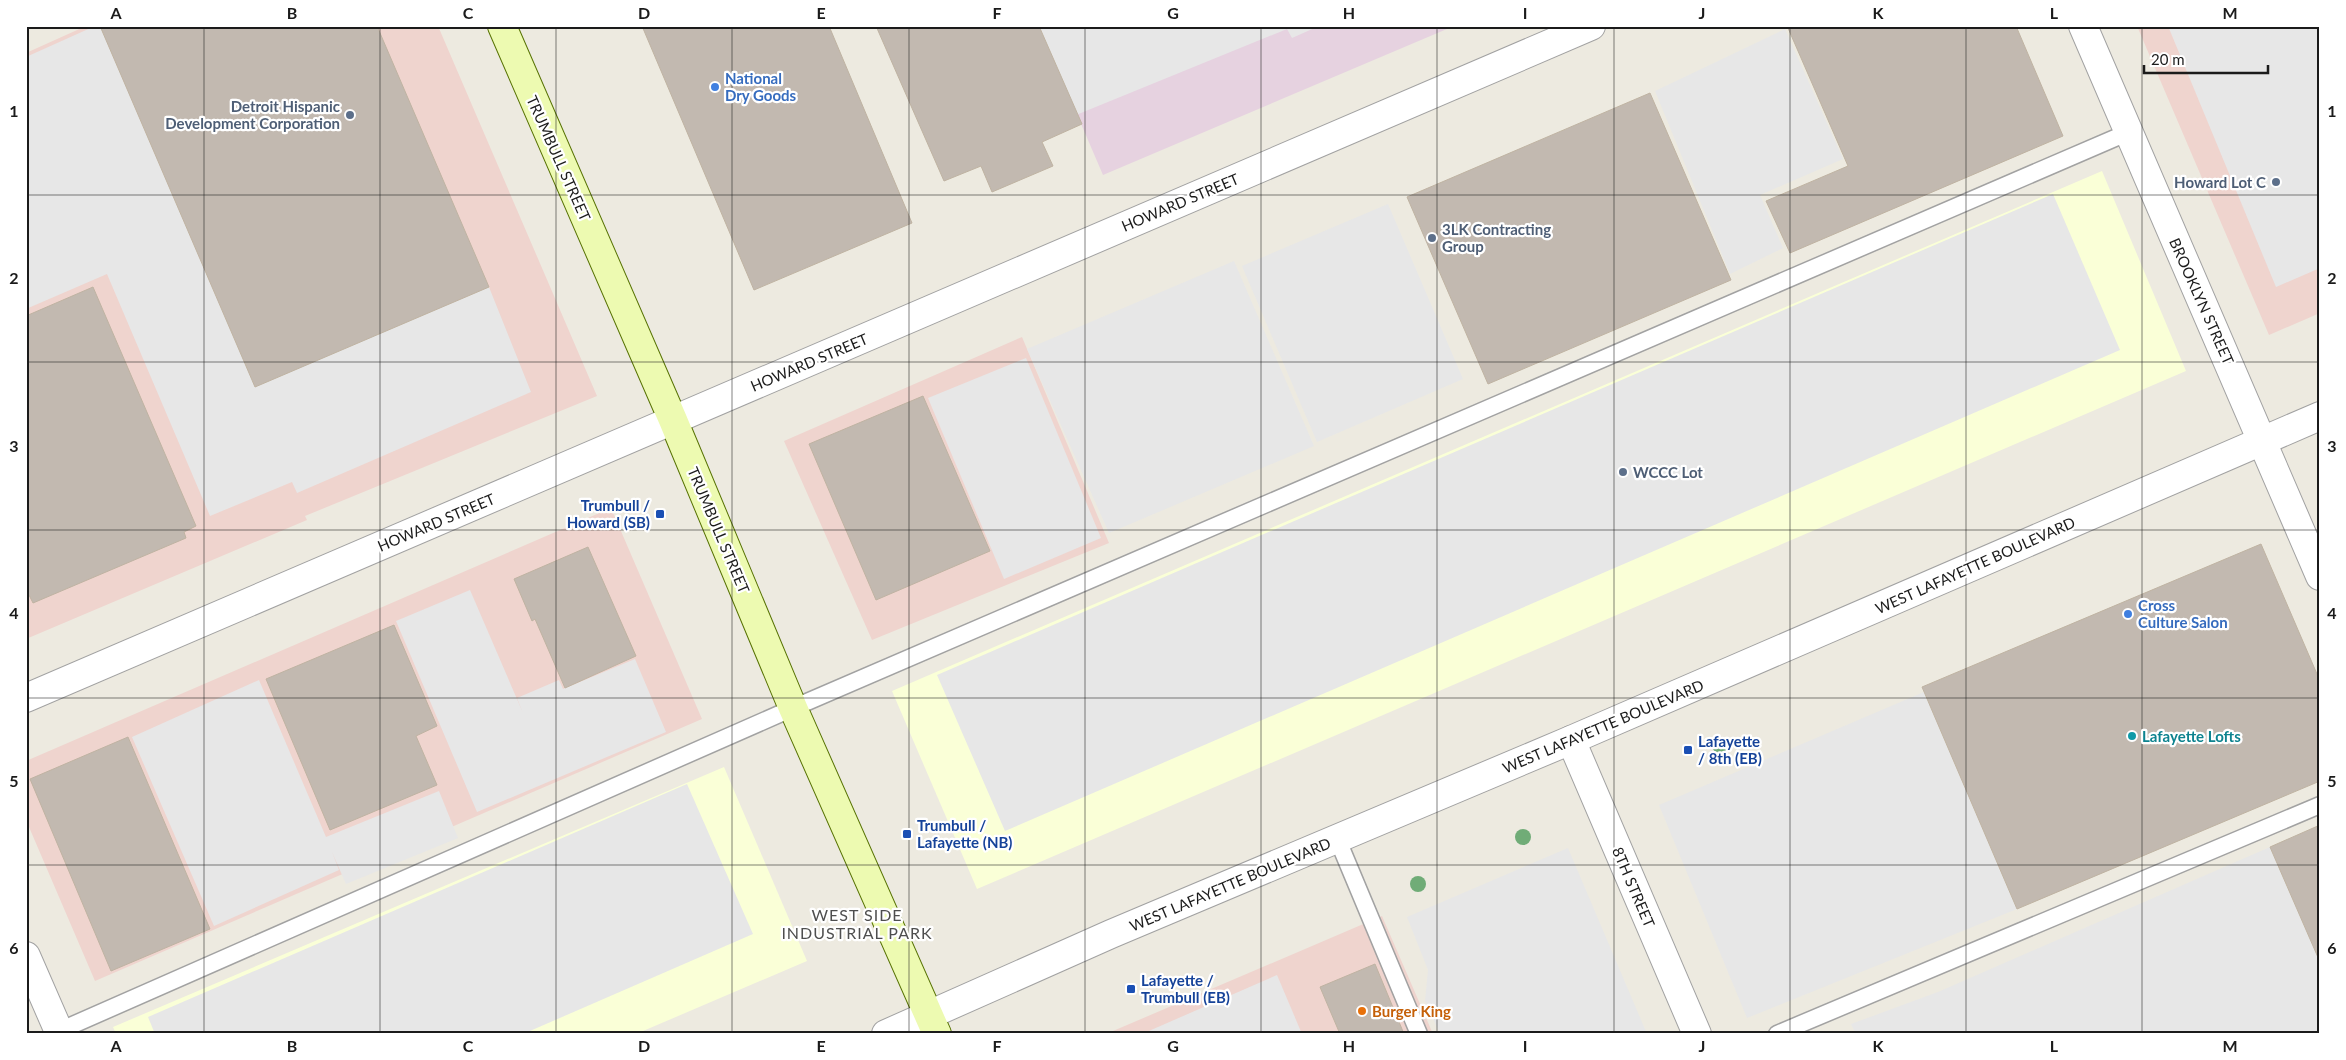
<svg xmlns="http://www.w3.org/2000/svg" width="2346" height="1060" viewBox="0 0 2346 1060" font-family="Lato,sans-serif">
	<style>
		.commercial { fill: #efd4ce }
		.industrial { fill: #e6d2e0 }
		.education { fill: #faffd7 }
		.parking { fill: #e7e7e7 }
		.building { fill: #c2b9b0; stroke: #bfb3a2 }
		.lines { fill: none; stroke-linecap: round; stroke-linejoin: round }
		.lane-casing { stroke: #a2a2a2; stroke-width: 19 }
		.street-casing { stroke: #a2a2a2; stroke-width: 30 }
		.secondary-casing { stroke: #577203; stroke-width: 30 }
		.lane { stroke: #fff; stroke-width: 16 }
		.street { stroke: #fff; stroke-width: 28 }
		.secondary { stroke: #edfab1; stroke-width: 28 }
		.tree { fill: #70ac77 }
		.grid { fill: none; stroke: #1b1b1b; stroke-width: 1; stroke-opacity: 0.55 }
		.shop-dot { fill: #3f7fe0; stroke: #fff; stroke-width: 2 }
		.service-dot { fill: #5c6f8a; stroke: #fff; stroke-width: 2 }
		.transit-dot { fill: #1a4fb4; stroke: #fff; stroke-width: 2 }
		.culture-dot { fill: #0f9aa8; stroke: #fff; stroke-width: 2 }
		.food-dot { fill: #e8710a; stroke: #fff; stroke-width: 2 }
		.labels { text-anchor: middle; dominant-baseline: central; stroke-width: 4.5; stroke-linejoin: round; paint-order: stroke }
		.shop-label { font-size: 15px; font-weight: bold; fill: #366cbe; stroke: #fff; text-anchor: start }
		.service-label { font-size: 15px; font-weight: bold; fill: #4e5e75; stroke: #fff; text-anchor: end }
		.street-label { font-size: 15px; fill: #1b1b1b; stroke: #fff }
		.transit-label { font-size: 15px; font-weight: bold; fill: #164399; stroke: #fff; text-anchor: start }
		.culture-label { font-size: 15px; font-weight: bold; fill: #0d838f; stroke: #fff; text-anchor: start }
		.food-label { font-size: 15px; font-weight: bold; fill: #c56008; stroke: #fff; text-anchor: start }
		.neighbourhood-label { font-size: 16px; letter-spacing: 1px; fill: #4e4e4e; stroke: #fff }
		.neatline { fill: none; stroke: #1b1b1b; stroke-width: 2 }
		.grid-label { font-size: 16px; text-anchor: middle; font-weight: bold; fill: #1b1b1b }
	</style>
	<rect width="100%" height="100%" fill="#edeae0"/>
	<g class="commercial">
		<polygon points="86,26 438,26 597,396 305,516 307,520 26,639 26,53"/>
		<polygon points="2137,26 2320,26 2320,313 2269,335"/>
		<polygon points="1022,337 1109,543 872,640 784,441"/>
		<polygon points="611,508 702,719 95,981 26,820 26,761"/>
		<polygon points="1382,916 1433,1034 1106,1034"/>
	</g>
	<polygon class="industrial" points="1039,26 1454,26 1103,175"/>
	<g class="education">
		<polygon points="2102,171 2186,371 977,889 892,691"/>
		<polygon points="724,767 807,961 636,1034 116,1034 113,1027"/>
	</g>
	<g class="parking">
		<polygon points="95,26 100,26 255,386 489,287 531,392 297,493 292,482 210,516 107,274 26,309 26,57"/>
		<polygon points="1039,26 1319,26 1292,38 1287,29 1076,115"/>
		<polygon points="2168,26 2320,26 2320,268 2276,287"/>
		<polygon points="1785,29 1843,159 1760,195 1783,248 1730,274 1655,91"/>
		<polygon points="2053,194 2120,350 1005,831 937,675"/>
		<polygon points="1388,204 1463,379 1317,442 1242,266"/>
		<polygon points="1234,261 1314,446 1109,533 1027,349"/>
		<polygon points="1026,358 1101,538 1004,579 928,398"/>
		<polygon points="470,590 523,713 517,698 559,680 563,689 635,659 666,732 477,812 396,621"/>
		<polygon points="259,680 326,837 439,791 458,838 346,884 332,852 339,870 214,926 132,737"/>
		<polygon points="1924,692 2017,909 1747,1018 1659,805"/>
		<polygon points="687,784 753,934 523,1034 155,1034 148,1017"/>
		<polygon points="2270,847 2320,962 2320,1034 1856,1034 1851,1024 1938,992"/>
		<polygon points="1568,848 1647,1034 1440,1034 1425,1001 1428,970 1407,917"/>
		<polygon points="1277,975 1302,1034 1142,1034"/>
	</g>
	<g class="building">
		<polygon points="100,26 377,26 489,287 255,387"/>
		<polygon points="642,26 829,26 912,223 754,290"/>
		<polygon points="876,26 1039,26 1082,124 1042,142 1053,166 992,192 981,166 944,181"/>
		<polygon points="1792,26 2016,26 2063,136 1790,253 1766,201 1848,166 1788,28"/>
		<polygon points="1650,93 1731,280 1488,384 1407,197"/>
		<polygon points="93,287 196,526 184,532 186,538 33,603 29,595 26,596 26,316"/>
		<polygon points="923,396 990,551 876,600 809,444"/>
		<polygon points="2261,544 2320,681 2320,781 2017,909 1922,687"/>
		<polygon points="588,547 636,656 565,688 535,619 532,621 514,579"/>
		<polygon points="394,625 437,726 416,736 437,785 330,830 266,679"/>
		<polygon points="128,737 210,929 111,971 30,779"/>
		<polygon points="2320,825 2320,962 2270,847"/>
		<polygon points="1375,964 1404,1034 1340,1034 1320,987"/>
	</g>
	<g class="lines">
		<defs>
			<g id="lane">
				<polyline points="1337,838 1419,1034"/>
				<polyline points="59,1031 793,708 2129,132"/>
				<polyline points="1777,1034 2320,805"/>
			</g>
			<g id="street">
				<polyline points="2083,26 2320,576"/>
				<polyline points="26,698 1591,26"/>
				<polyline points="1571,740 1697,1034"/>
				<polyline points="26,956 60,1034"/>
				<polyline points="886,1034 1111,934 1571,740 2320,416"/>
			</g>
			<polyline id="secondary" points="502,26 673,420 793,708 937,1034"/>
		</defs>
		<use href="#lane" class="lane-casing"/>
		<use href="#street" class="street-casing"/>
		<use href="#secondary" class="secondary-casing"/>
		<use href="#lane" class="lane"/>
		<use href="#street" class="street"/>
		<use href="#secondary" class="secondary"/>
	</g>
	<g class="tree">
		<circle cx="1721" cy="747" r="8"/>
		<circle cx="1523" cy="837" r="8"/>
		<circle cx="1418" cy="884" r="8"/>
	</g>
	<path class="grid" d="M204,26V1034M380,26V1034M556,26V1034M732,26V1034M909,26V1034M1085,26V1034M1261,26V1034M1437,26V1034M1614,26V1034M1790,26V1034M1966,26V1034M2142,26V1034M26,195H2320M26,362H2320M26,530H2320M26,698H2320M26,865H2320"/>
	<g class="shop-dot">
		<circle cx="715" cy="87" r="5"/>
		<circle cx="2128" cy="614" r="5"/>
	</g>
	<g class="service-dot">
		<circle cx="350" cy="115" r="5"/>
		<circle cx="2276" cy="182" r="5"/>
		<circle cx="1432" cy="238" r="5"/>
		<circle cx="1623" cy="472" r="5"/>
	</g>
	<g class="transit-dot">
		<rect x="655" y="509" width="10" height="10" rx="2.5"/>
		<rect x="1683" y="745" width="10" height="10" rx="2.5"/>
		<rect x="902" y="829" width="10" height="10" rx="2.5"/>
		<rect x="1126" y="984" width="10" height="10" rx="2.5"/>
	</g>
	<circle class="culture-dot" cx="2132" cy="736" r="5"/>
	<circle class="food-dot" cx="1362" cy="1011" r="5"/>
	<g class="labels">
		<g class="shop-label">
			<text x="725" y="78">National<tspan x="725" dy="17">Dry Goods</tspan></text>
			<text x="2138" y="605">Cross<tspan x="2138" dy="17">Culture Salon</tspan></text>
		</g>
		<g class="service-label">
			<text x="340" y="106">Detroit Hispanic<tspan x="340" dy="17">Development Corporation</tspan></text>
			<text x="2266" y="182">Howard Lot C</text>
			<text x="1442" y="229" text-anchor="start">3LK Contracting<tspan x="1442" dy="17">Group</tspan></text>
			<text x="1633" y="472" text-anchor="start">WCCC Lot</text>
		</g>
		<g class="street-label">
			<text transform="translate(559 158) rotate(66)">TRUMBULL STREET</text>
			<text transform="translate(1180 202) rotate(-23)">HOWARD STREET</text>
			<text transform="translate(2202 301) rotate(66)">BROOKLYN STREET</text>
			<text transform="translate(809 362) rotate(-23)">HOWARD STREET</text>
			<text transform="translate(436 522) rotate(-23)">HOWARD STREET</text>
			<text transform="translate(719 530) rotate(67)">TRUMBULL STREET</text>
			<text transform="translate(1975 565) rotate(-24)">WEST LAFAYETTE BOULEVARD</text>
			<text transform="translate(1603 726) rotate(-23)">WEST LAFAYETTE BOULEVARD</text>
			<text transform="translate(1230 884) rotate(-23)">WEST LAFAYETTE BOULEVARD</text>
			<text transform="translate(1634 887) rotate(67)">8TH STREET</text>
		</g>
		<g class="transit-label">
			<text x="650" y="505" text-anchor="end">Trumbull /<tspan x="650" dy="17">Howard (SB)</tspan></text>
			<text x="1698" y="741">Lafayette<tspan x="1698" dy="17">/ 8th (EB)</tspan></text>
			<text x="917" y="825">Trumbull /<tspan x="917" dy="17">Lafayette (NB)</tspan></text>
			<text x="1141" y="980">Lafayette /<tspan x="1141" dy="17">Trumbull (EB)</tspan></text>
		</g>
		<g class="culture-label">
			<text x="2142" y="736">Lafayette Lofts</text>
		</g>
		<g class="food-label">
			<text x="1372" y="1011">Burger King</text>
		</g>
		<g class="neighbourhood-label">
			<text x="857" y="914">WEST SIDE<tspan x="857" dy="18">INDUSTRIAL PARK</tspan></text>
		</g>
	</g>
	<rect width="2346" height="1060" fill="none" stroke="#ffffff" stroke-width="55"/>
	<path d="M2144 65v8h124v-8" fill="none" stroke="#1b1b1b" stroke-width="2.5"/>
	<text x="2151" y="65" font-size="15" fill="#1b1b1b" stroke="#ffffff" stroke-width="4" paint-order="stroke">20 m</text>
	<rect x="28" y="28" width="2290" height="1004" class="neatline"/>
	<g class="grid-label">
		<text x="116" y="19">A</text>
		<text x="292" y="19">B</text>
		<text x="468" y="19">C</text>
		<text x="644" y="19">D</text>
		<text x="821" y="19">E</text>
		<text x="997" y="19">F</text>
		<text x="1173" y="19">G</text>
		<text x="1349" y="19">H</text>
		<text x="1525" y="19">I</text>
		<text x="1702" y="19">J</text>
		<text x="1878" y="19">K</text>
		<text x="2054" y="19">L</text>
		<text x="2230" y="19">M</text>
		<text x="14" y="117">1</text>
		<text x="2332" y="117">1</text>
		<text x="14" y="284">2</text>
		<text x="2332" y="284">2</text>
		<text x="14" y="452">3</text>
		<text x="2332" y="452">3</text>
		<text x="14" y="619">4</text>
		<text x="2332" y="619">4</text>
		<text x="14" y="787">5</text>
		<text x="2332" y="787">5</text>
		<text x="14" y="954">6</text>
		<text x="2332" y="954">6</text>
		<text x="116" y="1052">A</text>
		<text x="292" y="1052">B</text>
		<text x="468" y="1052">C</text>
		<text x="644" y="1052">D</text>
		<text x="821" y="1052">E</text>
		<text x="997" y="1052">F</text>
		<text x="1173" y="1052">G</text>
		<text x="1349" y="1052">H</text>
		<text x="1525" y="1052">I</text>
		<text x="1702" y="1052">J</text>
		<text x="1878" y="1052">K</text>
		<text x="2054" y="1052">L</text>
		<text x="2230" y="1052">M</text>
	</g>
</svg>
